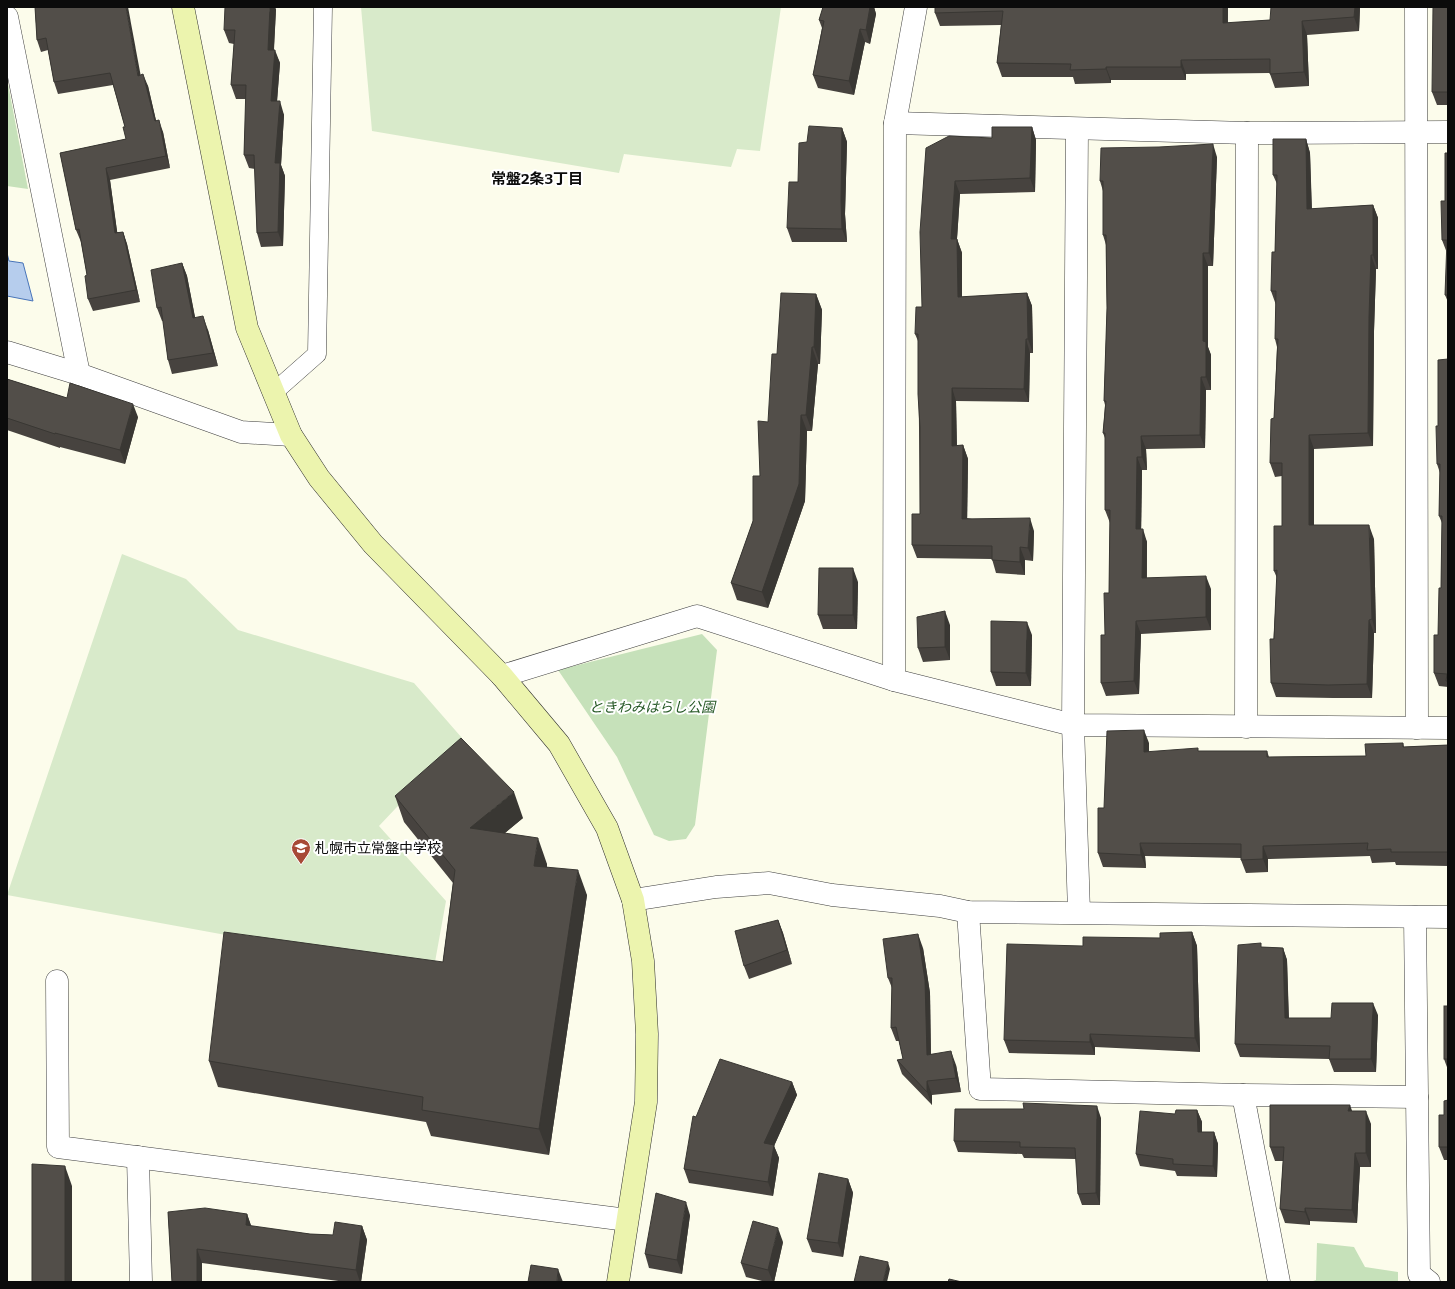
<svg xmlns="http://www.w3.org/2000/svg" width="1455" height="1289" viewBox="0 0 1455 1289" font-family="Bitter,'Noto Sans JP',serif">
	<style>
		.green { fill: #c6e1ba }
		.pitch { fill: #d8eaca }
		.water { fill: #b6cded; stroke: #4874b9 }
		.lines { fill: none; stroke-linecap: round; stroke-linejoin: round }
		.lane-casing { stroke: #3e3e3e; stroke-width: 19 }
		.street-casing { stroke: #3e3e3e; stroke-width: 23 }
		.secondary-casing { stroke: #2d2d2d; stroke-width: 23 }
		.lane { stroke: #fff; stroke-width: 18 }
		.street { stroke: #fff; stroke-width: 22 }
		.secondary { stroke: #ecf4ae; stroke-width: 22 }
		.wall { fill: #47433f }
		.shaded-wall { fill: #393733 }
		.building { fill: #524e49; stroke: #393733 }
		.labels { text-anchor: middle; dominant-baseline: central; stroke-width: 4; stroke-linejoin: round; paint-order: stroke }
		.park-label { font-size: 14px; font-style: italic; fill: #255825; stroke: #fff }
		.poi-label { font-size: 14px; fill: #0b0b0b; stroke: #fff; text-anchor: start }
		.neighbourhood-label { font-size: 15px; font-weight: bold; fill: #0b0b0b; stroke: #fff }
	</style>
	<rect width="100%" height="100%" fill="#fcfceb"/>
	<g class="green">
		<polygon points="7,79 28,189 7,186"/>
		<polygon points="702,634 717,650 695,825 686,839 669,841 654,835 617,757 558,670"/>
		<polygon points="1317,1243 1354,1247 1365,1267 1398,1272 1398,1282 1310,1282 1316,1280"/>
	</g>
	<g class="pitch">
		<polygon points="361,7 781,7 760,151 737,149 731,167 624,154 619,173 372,131"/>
		<polygon points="122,554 186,579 238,630 414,683 462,738 379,826 446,901 433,973 7,895"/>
	</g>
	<polygon class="water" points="7,253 9,261 23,263 33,301 7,296"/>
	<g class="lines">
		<defs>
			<polyline id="lane" points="274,392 317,354 323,7"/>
			<g id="street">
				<polyline points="1416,7 1417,728"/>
				<polyline points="7,17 79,374"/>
				<polyline points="895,123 1247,133 1448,132"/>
				<polyline points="1077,129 1073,725 1079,912"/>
				<polyline points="7,352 79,374 241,432 291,435"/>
				<polyline points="502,676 697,616 894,680 1073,725 1448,728"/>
				<polyline points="894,680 895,123 916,7"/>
				<polyline points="1246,727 1247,133"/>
				<polyline points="633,900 716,887 769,883 832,895 940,906 968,912 1448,917"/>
				<polyline points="968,912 980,1089 1243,1095 1417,1097"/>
				<polyline points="1415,917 1419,1274 1429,1282"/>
				<polyline points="57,981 58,1147 627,1220"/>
				<polyline points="1243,1095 1279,1282"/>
				<polyline points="138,1157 141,1282"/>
			</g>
			<polyline id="secondary" points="183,7 247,328 291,435 319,478 373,544 502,676 559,744 607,828 633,900 643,961 647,1034 646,1102 618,1282"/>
		</defs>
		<use href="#lane" class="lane-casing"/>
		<use href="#street" class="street-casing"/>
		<use href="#secondary" class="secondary-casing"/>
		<use href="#lane" class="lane"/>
		<use href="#street" class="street"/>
		<use href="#secondary" class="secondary"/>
	</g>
	<g class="wall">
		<polygon points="35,7 140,75 148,86 156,121 163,132 170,168 110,180 117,232 123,232 127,244 140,302 93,311 88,299 87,275 81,242 76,230 60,153 126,139 125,127 113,85 58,94 54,82 48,50 41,52 37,40"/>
		<polygon points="823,7 874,7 876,14 870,44 865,42 854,95 818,88 813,75 822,28 819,20"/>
		<polygon points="935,7 1228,7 1228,23 1270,20 1360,7 1359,31 1307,35 1309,86 1275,88 1270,74 1270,73 1186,74 1186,80 1111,80 1111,83 1075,84 1073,77 1002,77 997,63 1001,25 940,26 935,13"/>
		<polygon points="1448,7 1448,105 1437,105 1432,92"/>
		<polygon points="276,9 274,50 280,63 277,101 284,115 281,165 285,176 283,246 261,247 257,233 255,169 249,168 244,155 246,99 236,99 231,85 234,44 229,43 224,30"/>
		<polygon points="1032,127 1036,140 1035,192 960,194 957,239 962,253 962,297 1027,293 1032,306 1033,353 1030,353 1029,402 956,401 957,446 963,445 968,459 967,518 1034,531 1033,561 1025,560 1025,575 996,573 992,559 917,558 912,545 920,514 918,341 915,334 922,307 926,148 992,138"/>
		<polygon points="842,128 847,142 845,214 847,242 792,242 787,228 798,182 807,142"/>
		<polygon points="1306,139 1310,153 1312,209 1373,205 1378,218 1378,269 1376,269 1374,331 1373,446 1314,449 1314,525 1374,539 1376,633 1374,633 1372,698 1333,698 1276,697 1271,683 1277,578 1274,571 1282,526 1282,476 1275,477 1270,463 1274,418 1277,347 1275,339 1276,305 1271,291 1275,252 1277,184 1273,175"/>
		<polygon points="1448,153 1448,302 1445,295 1447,253 1442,240 1445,201"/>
		<polygon points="1217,157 1213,266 1208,266 1208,347 1211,355 1211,390 1206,390 1205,448 1146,449 1147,470 1142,470 1141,529 1147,542 1147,578 1211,589 1211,630 1141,634 1139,694 1106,696 1101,683 1105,635 1109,593 1110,523 1105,510 1105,438 1103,433 1105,405 1104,401 1107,308 1106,245 1103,235 1103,191 1100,181"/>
		<polygon points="182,263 187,276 195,318 208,330 218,366 172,374 168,360 163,321 162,321 157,308"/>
		<polygon points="816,294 822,310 820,364 818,364 812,431 807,431 805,501 768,608 737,600 731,583 753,521 768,422"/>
		<polygon points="1448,359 1448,688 1448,687 1439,686 1434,673 1438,635 1441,588 1442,523 1439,516 1440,473 1437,464 1438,426"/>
		<polygon points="7,379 67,398 138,417 125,464 60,447 60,448 7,430"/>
		<polygon points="858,582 857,629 823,629 818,615"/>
		<polygon points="950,625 950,660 923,662 918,648"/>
		<polygon points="1032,635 1031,686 996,686 991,672"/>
		<polygon points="1149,743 1149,752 1267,751 1269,757 1366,756 1403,743 1404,747 1448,745 1448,866 1396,865 1395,862 1372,863 1370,856 1268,859 1268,872 1246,873 1241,860 1241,858 1145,856 1146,868 1103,867 1098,853 1104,808"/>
		<polygon points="395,796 523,818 505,833 547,864 547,867 587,895 549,1155 431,1136 426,1122 218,1087 209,1061 443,962 453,883 404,822"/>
		<polygon points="778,920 783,933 792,964 749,979 744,966"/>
		<polygon points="1192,932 1197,946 1200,1052 1095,1047 1095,1055 1009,1053 1004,1040 1083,946 1160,938"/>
		<polygon points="1262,947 1283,948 1287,960 1289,1018 1331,1018 1378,1015 1376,1072 1334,1072 1329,1059 1240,1057 1235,1044"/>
		<polygon points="923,948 930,993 931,1054 956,1065 961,1092 932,1095 932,1105 902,1074 897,1060 903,1059 899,1041 896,1041 891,1028 892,988 888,978"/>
		<polygon points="1448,1006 1448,1070 1444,1059"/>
		<polygon points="792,1082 797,1095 774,1146 779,1158 773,1196 689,1183 684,1169 696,1117"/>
		<polygon points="1448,1100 1448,1160 1444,1160 1439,1147 1444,1115"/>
		<polygon points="1350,1105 1351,1111 1371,1124 1371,1167 1360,1167 1357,1223 1310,1221 1310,1225 1285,1223 1280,1209 1283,1161 1275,1161 1270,1147"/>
		<polygon points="1197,1110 1202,1122 1202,1132 1214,1132 1218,1144 1217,1177 1177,1176 1175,1171 1140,1166 1136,1154 1175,1114"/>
		<polygon points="1101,1118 1100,1205 1082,1205 1078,1194 1076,1159 1024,1158 1022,1154 958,1152 954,1141"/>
		<polygon points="848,1179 853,1193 843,1257 812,1252 807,1239"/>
		<polygon points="168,1212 247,1214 251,1226 310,1234 333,1235 362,1226 367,1240 361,1282 346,1282 202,1263 202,1282 172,1282"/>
		<polygon points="690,1215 682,1274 649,1268 645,1254"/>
		<polygon points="783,1242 774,1282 766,1282 746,1277 741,1263"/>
	</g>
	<g class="shaded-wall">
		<polygon points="126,7 128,7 143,88 138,76"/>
		<polygon points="270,7 275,7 276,9 273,63 268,50"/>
		<polygon points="870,7 874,7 876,14 870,44 866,30"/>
		<polygon points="1223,7 1228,7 1227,36 1223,23"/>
		<polygon points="1355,7 1360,7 1359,31 1354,17"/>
		<polygon points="1302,21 1307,35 1309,86 1304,72"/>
		<polygon points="860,29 865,42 854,95 849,81"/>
		<polygon points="275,50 280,63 276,114 271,101"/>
		<polygon points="1181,60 1186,74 1186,80 1181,67"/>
		<polygon points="1106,67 1111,80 1111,83 1106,69"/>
		<polygon points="143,74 148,86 159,133 155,121"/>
		<polygon points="280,101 284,115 281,165 285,176 283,246 278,232 275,163"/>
		<polygon points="159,120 163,132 170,168 166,156"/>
		<polygon points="1032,127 1036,140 1035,192 1030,178"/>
		<polygon points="842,128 847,142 845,214 847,242 842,229 841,201"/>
		<polygon points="1306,139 1310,153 1312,222 1307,209"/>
		<polygon points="1213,144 1217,157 1213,266 1209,253"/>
		<polygon points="106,168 110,180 119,245 115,233"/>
		<polygon points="955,181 960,194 956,253 951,239"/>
		<polygon points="1373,205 1378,218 1378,269 1373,255"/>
		<polygon points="123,232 127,244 140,302 136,290"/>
		<polygon points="957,239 962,253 962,310 958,297"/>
		<polygon points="1203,253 1208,266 1208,347 1211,355 1211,390 1206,377 1203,341"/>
		<polygon points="1371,255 1376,269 1374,331 1373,446 1368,433 1369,317"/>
		<polygon points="182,263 187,276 198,332 193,318"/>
		<polygon points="1027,293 1032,306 1033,353 1028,339"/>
		<polygon points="816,294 822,310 820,364 814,347"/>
		<polygon points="203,316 208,330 218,366 213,353"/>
		<polygon points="1026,339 1030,353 1029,402 1024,389"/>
		<polygon points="812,347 818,364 812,431 806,415"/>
		<polygon points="1201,377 1206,390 1205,448 1200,435"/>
		<polygon points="952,388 956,401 957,459 952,446"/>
		<polygon points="133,404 138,417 125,464 120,450"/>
		<polygon points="801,415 807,431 805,501 768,608 762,592"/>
		<polygon points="1309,435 1314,449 1314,539 1309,525"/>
		<polygon points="1141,436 1146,449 1147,470 1142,457"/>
		<polygon points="963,445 968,459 967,532 962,519"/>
		<polygon points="1137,457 1142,470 1141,542 1136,529"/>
		<polygon points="1030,518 1034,531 1033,561 1028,548"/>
		<polygon points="1369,525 1374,539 1376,633 1372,619"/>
		<polygon points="1143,529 1147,542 1146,591 1142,578"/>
		<polygon points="1020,547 1025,560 1025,575 1020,562"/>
		<polygon points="853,568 858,582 857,629 853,615"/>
		<polygon points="1206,576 1211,589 1211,630 1206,617"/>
		<polygon points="945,611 950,625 950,660 945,647"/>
		<polygon points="1369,620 1374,633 1372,698 1367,684"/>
		<polygon points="1136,621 1141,634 1139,694 1134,681"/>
		<polygon points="1027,622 1032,635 1031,686 1026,673"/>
		<polygon points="1144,730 1149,743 1149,766 1144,752"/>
		<polygon points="514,792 523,818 479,854 470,828"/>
		<polygon points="538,838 547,864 543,891 534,866"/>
		<polygon points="1140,843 1145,856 1146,868 1141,855"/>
		<polygon points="1263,846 1268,859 1268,872 1263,859"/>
		<polygon points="578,870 587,895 549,1155 539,1129"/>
		<polygon points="778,920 783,933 792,964 787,950"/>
		<polygon points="1192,932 1197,946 1200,1052 1195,1038"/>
		<polygon points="918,934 923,948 930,993 931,1069 927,1055"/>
		<polygon points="1283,948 1287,960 1289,1031 1285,1018"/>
		<polygon points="1373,1003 1378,1015 1376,1072 1371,1059"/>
		<polygon points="1090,1034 1095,1047 1095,1055 1090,1042"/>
		<polygon points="951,1051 956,1065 961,1092 956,1078"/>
		<polygon points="927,1081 932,1095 932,1105 927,1092"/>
		<polygon points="792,1082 797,1095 774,1146 779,1158 773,1196 768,1182 764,1143"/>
		<polygon points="1350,1105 1355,1119 1348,1111"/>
		<polygon points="1097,1106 1101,1118 1100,1205 1096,1193"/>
		<polygon points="1197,1110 1202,1122 1202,1144 1198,1132"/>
		<polygon points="1366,1111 1371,1124 1371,1167 1366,1153"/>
		<polygon points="1214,1132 1218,1144 1217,1177 1213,1166"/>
		<polygon points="1355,1153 1360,1167 1357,1223 1352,1210"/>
		<polygon points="65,1166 72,1186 72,1282 65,1282"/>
		<polygon points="848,1179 853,1193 843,1257 838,1243"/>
		<polygon points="686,1202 690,1215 682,1274 677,1260"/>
		<polygon points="1305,1208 1310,1221 1310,1225 1305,1212"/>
		<polygon points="247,1214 252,1228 246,1225"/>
		<polygon points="362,1226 367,1240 361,1282 360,1282 356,1270"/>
		<polygon points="778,1228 783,1242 774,1282 773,1282 768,1270"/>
		<polygon points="197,1249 202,1263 202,1282 197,1282"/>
		<polygon points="888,1262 890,1269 887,1282 883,1282"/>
		<polygon points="558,1269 563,1282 557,1282"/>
	</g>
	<g class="building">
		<polygon points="35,7 126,7 138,76 143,74 155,121 159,120 166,156 106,168 115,233 123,232 136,290 88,299 85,276 87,275 79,229 76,230 60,153 126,139 123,127 125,127 110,73 54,82 46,38 37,40"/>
		<polygon points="225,7 270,7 268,50 275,50 271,101 280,101 275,163 280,163 278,232 257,233 254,155 244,155 246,85 231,85 235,30 224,30"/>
		<polygon points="823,7 870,7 866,30 860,29 849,81 813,75 824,21 819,20"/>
		<polygon points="935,7 1223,7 1223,23 1270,20 1271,7 1355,7 1354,17 1302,21 1304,72 1270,74 1270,59 1181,60 1181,67 1106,67 1106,69 1070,70 1071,64 997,63 1003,11 935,13"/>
		<polygon points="1433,7 1448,7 1448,92 1432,92"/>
		<polygon points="809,126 842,128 841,201 842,229 787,228 789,182 798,182 799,143 807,142"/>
		<polygon points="992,127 1032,127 1030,178 955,181 951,239 957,239 958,297 1027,293 1028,339 1026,339 1024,389 952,388 952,446 963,445 962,519 1030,518 1028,548 1020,547 1020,562 992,560 992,546 912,545 912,514 920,514 920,427 918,394 918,334 915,334 916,307 922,307 920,232 926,148 949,136 992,138"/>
		<polygon points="1273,139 1306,139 1307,209 1373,205 1373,255 1371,255 1369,317 1368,433 1309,435 1309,525 1369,525 1372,619 1369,620 1367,684 1328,685 1271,683 1270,639 1274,639 1277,570 1274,571 1274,526 1282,526 1282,463 1270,463 1271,419 1274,418 1278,339 1275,339 1276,291 1271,291 1272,252 1275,252 1277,175 1273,175"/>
		<polygon points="1213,144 1209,253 1203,253 1203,341 1206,342 1206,377 1201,377 1200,435 1141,436 1142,457 1137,457 1136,529 1143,529 1142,578 1206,576 1206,617 1136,621 1134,681 1101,683 1101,635 1105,635 1104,593 1109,593 1110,510 1105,510 1105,433 1103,433 1106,401 1104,401 1107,308 1106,235 1103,235 1103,181 1100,181 1101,148 1159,147"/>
		<polygon points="1445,153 1448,153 1448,295 1445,295 1447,240 1442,240 1441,201 1445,201"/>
		<polygon points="182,263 193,318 203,316 213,353 168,360 161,307 157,308 151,270"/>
		<polygon points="781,293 816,294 814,347 812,347 806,415 801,415 799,484 762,592 731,583 753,521 753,476 760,476 758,421 768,422 772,354 777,354"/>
		<polygon points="1448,359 1448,681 1446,681 1447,674 1434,673 1434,635 1438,635 1439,588 1441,588 1442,516 1439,516 1440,464 1437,464 1436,426 1438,426 1438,360"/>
		<polygon points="7,379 67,398 70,383 133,404 120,450 55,433 55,434 7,418"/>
		<polygon points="819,568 853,568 853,615 818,615"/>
		<polygon points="945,611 945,647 918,648 917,617"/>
		<polygon points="991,621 1027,622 1026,673 991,672"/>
		<polygon points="1144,730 1144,752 1198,748 1198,751 1267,751 1267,757 1366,756 1365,744 1403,743 1403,747 1448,745 1448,852 1391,852 1391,849 1367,850 1368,843 1263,846 1263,859 1241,860 1241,844 1140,843 1141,855 1098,853 1098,808 1104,808 1107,731"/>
		<polygon points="461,738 514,792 470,828 538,838 534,866 578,870 539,1129 422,1110 423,1097 209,1061 224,932 443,962 455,870 395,796"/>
		<polygon points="778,920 787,950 744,966 735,931"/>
		<polygon points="1192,932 1195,1038 1090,1034 1090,1042 1004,1040 1007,944 1083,946 1083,937 1160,938 1160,933"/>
		<polygon points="918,934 925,980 927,1055 951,1051 956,1078 927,1081 927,1092 897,1060 903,1059 896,1027 891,1028 892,978 888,978 883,939"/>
		<polygon points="1261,943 1261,947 1283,948 1285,1018 1331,1018 1332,1003 1373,1003 1371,1059 1329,1059 1330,1046 1235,1044 1238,945"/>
		<rect x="1444" y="1006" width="4" height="53"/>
		<polygon points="720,1059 792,1082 764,1143 774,1145 768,1182 684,1169 693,1116 696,1117"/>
		<polygon points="1448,1100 1448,1147 1439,1147 1439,1115 1444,1115 1444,1101"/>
		<polygon points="1023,1103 1097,1106 1096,1193 1078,1194 1075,1148 1020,1147 1020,1142 954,1141 955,1109 1024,1109"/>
		<polygon points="1270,1105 1350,1105 1348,1111 1366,1111 1366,1153 1355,1153 1352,1210 1305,1208 1305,1212 1280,1209 1284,1147 1270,1147"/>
		<polygon points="1176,1110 1197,1110 1198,1132 1214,1132 1213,1166 1173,1164 1173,1159 1136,1154 1140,1111 1175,1114"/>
		<polygon points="32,1164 65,1166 65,1282 32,1282"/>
		<polygon points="819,1173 848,1179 838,1243 807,1239"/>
		<polygon points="656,1193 686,1202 677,1260 645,1254"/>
		<polygon points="205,1208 247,1214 246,1225 310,1234 333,1235 335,1222 362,1226 356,1270 197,1249 197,1282 172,1282 168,1212"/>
		<polygon points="753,1221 778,1228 768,1270 741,1263"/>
		<polygon points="860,1256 888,1262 883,1282 854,1282"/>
		<polygon points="531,1265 558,1269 557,1282 528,1282"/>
		<polygon points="949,1279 962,1282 948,1282"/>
	</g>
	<defs>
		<symbol id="school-pin" viewBox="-11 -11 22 30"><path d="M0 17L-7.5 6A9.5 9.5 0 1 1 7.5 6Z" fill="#a74936" stroke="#fff"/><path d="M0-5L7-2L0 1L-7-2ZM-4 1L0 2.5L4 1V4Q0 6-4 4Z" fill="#fff"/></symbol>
	</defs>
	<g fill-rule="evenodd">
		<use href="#school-pin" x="290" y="837" width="22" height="30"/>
	</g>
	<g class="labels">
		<g class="park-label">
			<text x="652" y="707">ときわみはらし公園</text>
		</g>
		<g class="poi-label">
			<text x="315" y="848">札幌市立常盤中学校</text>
		</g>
		<g class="neighbourhood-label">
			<text x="537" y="179">常盤2条3丁目</text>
		</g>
	</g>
	<rect width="1455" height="1289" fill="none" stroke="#0b0b0b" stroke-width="16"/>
</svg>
